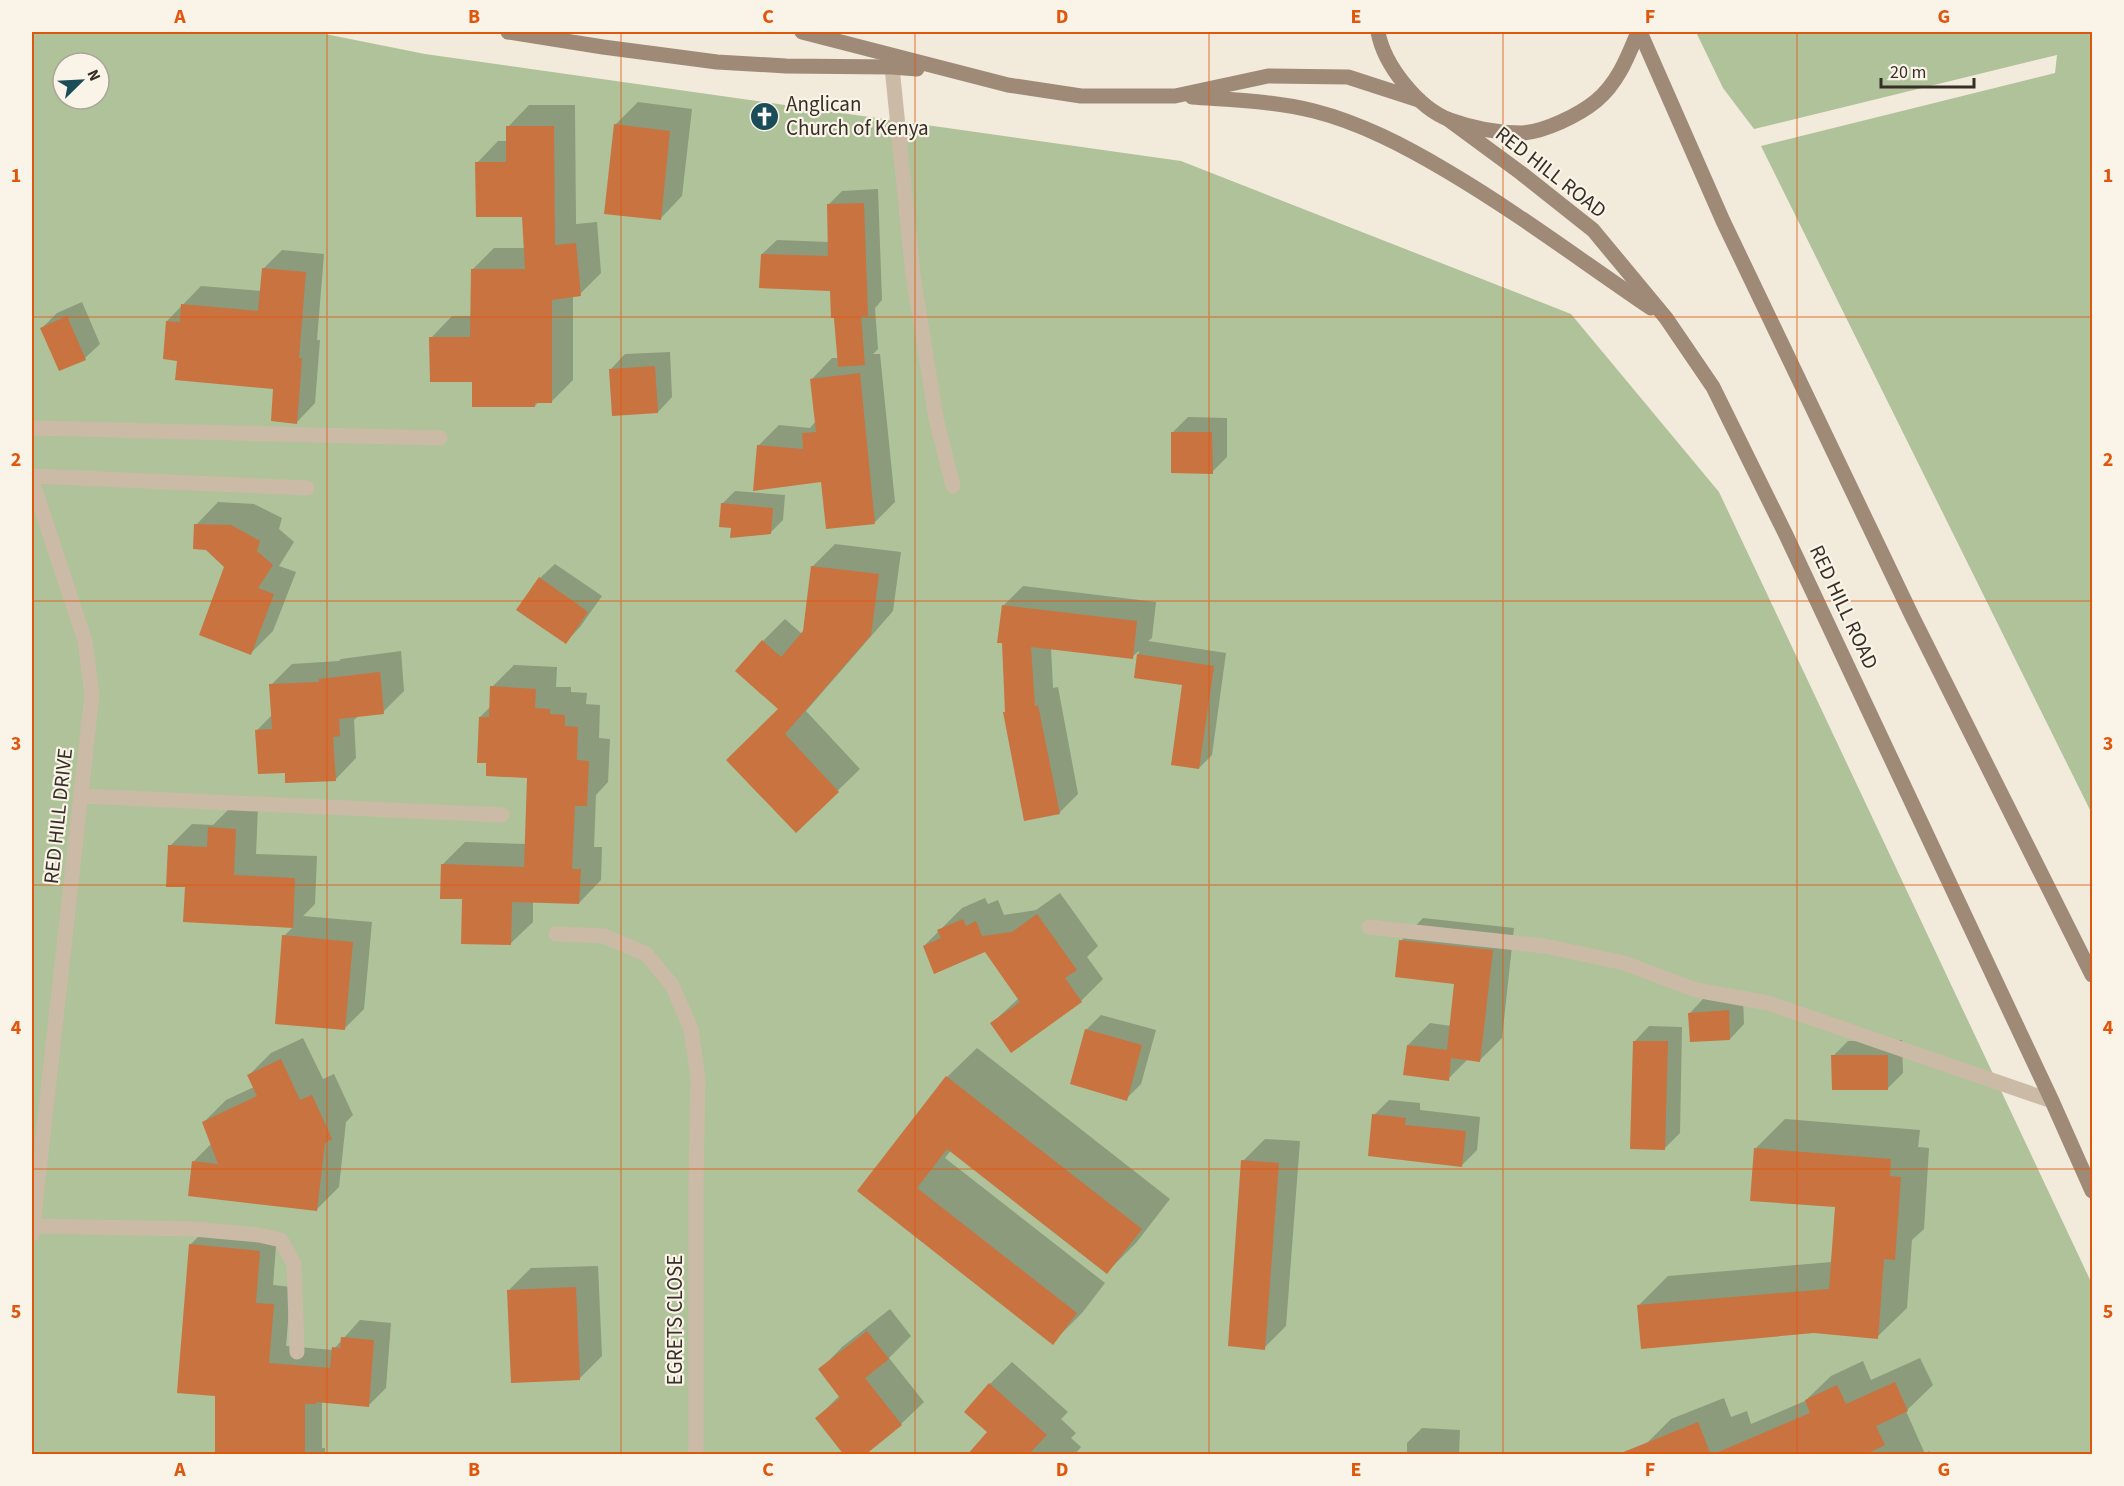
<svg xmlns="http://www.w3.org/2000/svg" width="2124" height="1486" viewBox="0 0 2124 1486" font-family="'Source Sans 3',sans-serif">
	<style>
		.green { fill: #afc29a; fill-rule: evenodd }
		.shadow { fill: #0003 }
		.building { fill: #c97341 }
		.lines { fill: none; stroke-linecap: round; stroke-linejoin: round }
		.lane { stroke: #cbbba6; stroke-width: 15 }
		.street { stroke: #cbbba6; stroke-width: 15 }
		.secondary { stroke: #9e8a77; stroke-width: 15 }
		.grid { fill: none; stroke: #df570d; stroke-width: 1.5; stroke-opacity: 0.55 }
		.labels { text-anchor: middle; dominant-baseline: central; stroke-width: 4.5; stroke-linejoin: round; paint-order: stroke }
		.poi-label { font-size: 21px; fill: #362e27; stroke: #faf3e7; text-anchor: start }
		.street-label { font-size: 21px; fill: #362e27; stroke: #faf3e7 }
		.neatline { fill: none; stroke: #df570d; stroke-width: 2 }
		.grid-label { font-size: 20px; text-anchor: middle; font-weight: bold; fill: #df570d }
	</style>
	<rect width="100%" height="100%" fill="#f2eada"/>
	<g class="green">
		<path d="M32,32H315L425,54L1181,161L1571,314L1719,492L2092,1284V1454H32ZM63,63H99V99H63Z"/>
		<polygon points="1696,32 2092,32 2092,814 1761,146 2055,73 2057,55 1754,129 1723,88"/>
	</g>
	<g class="shadow">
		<polygon points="638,102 692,109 682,196 660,219 616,124"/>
		<polygon points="529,105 575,105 576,224 597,222 601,273 580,294 573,295 573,380 552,401 539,401 535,406 474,381 431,338 452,316 472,316 472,270 494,248 525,248 523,216 477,163 498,141 508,141 508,127"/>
		<polygon points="878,189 882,300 875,308 878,349 873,354 880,354 895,502 875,522 822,481 758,446 779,425 810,428 816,421 812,379 832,358 839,358 831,290 762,254 777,240 829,242 828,205 842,191"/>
		<polygon points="282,250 324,254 317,340 320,340 315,403 297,422 275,387 178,359 167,321 201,286 261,291 263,269"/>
		<polygon points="82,302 100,344 85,358 42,328 57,313"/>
		<polygon points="670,352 672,397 658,412 611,369 625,354"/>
		<polygon points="1188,417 1227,418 1227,457 1212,472 1173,432"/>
		<polygon points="735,491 785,495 783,520 770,533 722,504"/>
		<polygon points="218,502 254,504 282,518 279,529 294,542 279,566 296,572 273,631 251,653 226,567 196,525"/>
		<polygon points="835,544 901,552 893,611 806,711 860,769 796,831 780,709 763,641 785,619 802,634 804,632 813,566"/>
		<polygon points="555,564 602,596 580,627 566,642 540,578"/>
		<polygon points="1023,586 1156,602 1152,638 1148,641 1226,653 1212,755 1199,768 1184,684 1135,677 1139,651 1132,657 1051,647 1053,688 1058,687 1078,794 1059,813 1007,710 1003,606"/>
		<polygon points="401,651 404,691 383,712 360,715 354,720 356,758 335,780 287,771 257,730 272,715 271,685 292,664 339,661 341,659"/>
		<polygon points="32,658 34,704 32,706"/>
		<polygon points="514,665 557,667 556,687 571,687 571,692 587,693 586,704 600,705 599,738 610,739 608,782 596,795 594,847 602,847 601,880 579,903 533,901 533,922 510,944 464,898 443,864 465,842 526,844 528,776 488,762 480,717 491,706 492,687"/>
		<polygon points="232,806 258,807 256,854 317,856 315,904 303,916 372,922 364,1009 344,1029 284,936 293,927 185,921 186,886 170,846 192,824 213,825"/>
		<polygon points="1060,893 1098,946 1087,957 1103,979 1081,1001 992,1023 1019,998 985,951 924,946 962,908 985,898 988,904 998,900 1004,915 1036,910"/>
		<polygon points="1423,918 1514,928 1502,1038 1480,1060 1468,1059 1448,1079 1408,1045 1430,1023 1451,1026 1456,982 1401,941"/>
		<polygon points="1743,996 1744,1024 1730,1039 1690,1013 1704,998"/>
		<polygon points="1101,1015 1156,1030 1141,1084 1126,1099 1086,1030"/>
		<polygon points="1649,1026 1682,1027 1680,1133 1665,1148 1635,1041"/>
		<polygon points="303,1038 323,1079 334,1074 353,1115 346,1122 339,1187 317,1209 194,1161 212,1143 203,1123 226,1100 254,1087 249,1075 271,1053"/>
		<polygon points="1902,1040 1903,1073 1888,1088 1833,1056 1848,1041"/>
		<polygon points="977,1048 1170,1199 1136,1243 1107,1272 951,1150 945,1158 1105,1283 1082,1313 1052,1343 859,1191 947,1077"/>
		<polygon points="1389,1100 1420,1103 1420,1110 1480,1117 1477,1150 1462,1165 1374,1115"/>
		<polygon points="1785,1119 1920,1130 1918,1147 1929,1148 1924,1229 1912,1240 1907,1308 1877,1337 1638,1306 1668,1276 1832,1262 1836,1206 1756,1148"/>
		<polygon points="1265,1139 1300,1141 1286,1326 1264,1348 1243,1161"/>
		<polygon points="208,1227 277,1233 273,1285 291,1287 286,1346 333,1350 360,1320 391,1323 386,1388 368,1406 322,1401 322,1448 325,1448 325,1454 246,1454 217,1395 190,1245"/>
		<polygon points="598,1266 602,1356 579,1379 509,1290 531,1268"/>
		<polygon points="890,1309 911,1336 889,1358 924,1402 901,1424 863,1454 817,1418 840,1395 820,1370 842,1347"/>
		<polygon points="1920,1358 1933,1385 1906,1411 1925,1454 1929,1451 1931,1454 1650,1454 1646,1444 1671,1419 1724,1398 1731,1417 1747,1411 1751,1424 1805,1401 1831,1376 1863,1361 1871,1380"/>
		<polygon points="1012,1362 1068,1412 1061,1419 1076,1433 1071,1438 1081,1447 1075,1454 969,1454 989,1432 990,1384"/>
		<polygon points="1422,1428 1460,1430 1459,1454 1407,1454 1407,1443"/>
	</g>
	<g class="building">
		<polygon points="614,124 670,131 661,220 604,214"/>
		<polygon points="506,126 554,126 555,245 576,243 581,296 552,300 552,403 535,403 535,407 472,407 472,382 430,382 429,337 470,337 471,269 525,269 522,217 476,217 475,162 506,162"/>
		<polygon points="864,203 868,316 861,316 865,365 838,367 834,318 831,318 830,291 759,288 761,254 828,256 827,204"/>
		<polygon points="262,268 306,272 299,358 302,358 297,424 271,421 273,389 175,380 177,361 163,359 166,321 180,322 181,304 258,311"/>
		<polygon points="67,316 86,360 59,371 40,328"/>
		<polygon points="655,366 658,413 612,416 609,369"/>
		<polygon points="860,373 875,524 826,529 821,482 753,491 757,445 803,449 802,433 816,432 810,379"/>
		<polygon points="1171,432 1212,432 1213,474 1171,473"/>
		<polygon points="721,503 773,508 771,534 730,538 731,528 719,527"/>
		<polygon points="194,524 231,525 260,541 257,551 273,565 258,588 274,594 251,655 199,635 224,567 206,550 193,549"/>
		<polygon points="811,566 879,574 871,635 785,734 839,792 796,833 726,760 778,709 735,671 762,640 781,657 803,631"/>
		<polygon points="539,577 588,612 566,644 516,610"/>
		<polygon points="1002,605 1137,621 1133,659 1031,647 1035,706 1038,705 1060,814 1024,821 1003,712 1005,712 1002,643 997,643"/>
		<polygon points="1137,654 1214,666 1199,769 1171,765 1182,685 1134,678"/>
		<polygon points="380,672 384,714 339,719 340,736 333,737 336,781 285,783 285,773 258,774 255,730 272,729 269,684 319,682 319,679"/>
		<polygon points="490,686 536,689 535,708 550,709 550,714 565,715 565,726 578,727 577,760 589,761 587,806 575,806 572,869 581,869 579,904 512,902 511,945 461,944 462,899 440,899 441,864 524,867 527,778 486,776 486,763 477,763 479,717 489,717"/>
		<polygon points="208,827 236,829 234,875 295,878 293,928 183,922 185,887 166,887 168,845 207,847"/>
		<polygon points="1037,914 1077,970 1065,978 1082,1002 1011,1053 990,1023 1020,1002 985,952 934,974 923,946 941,938 937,930 963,919 966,926 976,921 982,936 1012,932"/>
		<polygon points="282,935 353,942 345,1030 275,1024"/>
		<polygon points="1399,940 1493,950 1480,1062 1451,1058 1449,1081 1403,1075 1407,1045 1447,1050 1454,984 1395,977"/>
		<polygon points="1729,1010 1730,1040 1690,1042 1688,1013"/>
		<polygon points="1085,1029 1142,1045 1127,1101 1070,1084"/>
		<polygon points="1633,1041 1668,1041 1665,1150 1630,1149"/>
		<polygon points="1831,1055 1888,1055 1888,1090 1832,1090"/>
		<polygon points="281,1059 300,1100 312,1095 332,1139 325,1143 317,1211 188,1196 192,1161 218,1164 202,1122 257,1096 247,1075"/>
		<polygon points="946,1076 1142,1229 1107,1274 947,1149 917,1188 1077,1313 1053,1345 857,1191"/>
		<polygon points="1372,1114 1406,1118 1405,1125 1466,1131 1462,1167 1368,1156"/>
		<polygon points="1754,1148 1891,1159 1890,1176 1901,1177 1895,1260 1884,1259 1878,1339 1814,1333 1641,1349 1637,1305 1829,1289 1835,1207 1750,1201"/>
		<polygon points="1241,1160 1279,1163 1265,1350 1228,1346"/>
		<polygon points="189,1244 260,1251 256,1303 274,1304 269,1363 330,1368 332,1347 340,1348 341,1337 374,1340 369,1407 316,1402 316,1404 305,1404 305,1455 215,1455 215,1396 177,1393"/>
		<polygon points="576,1287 580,1380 511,1383 507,1290"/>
		<polygon points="867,1331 889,1359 865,1378 902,1425 865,1455 844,1455 815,1418 840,1398 818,1369"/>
		<polygon points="1895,1382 1908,1411 1876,1426 1885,1445 1864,1455 1711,1455 1810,1413 1805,1400 1837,1385 1846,1404"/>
		<polygon points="989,1383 1047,1435 1028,1455 967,1455 987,1432 964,1412"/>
		<polygon points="1698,1422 1711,1455 1621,1455 1621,1453"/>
	</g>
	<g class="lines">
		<g class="lane">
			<polyline points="892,67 913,275 936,418 953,486"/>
			<polyline points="32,428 440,438"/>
			<polyline points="32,476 307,488"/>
			<polyline points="33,1226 194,1229 259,1235 281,1240 294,1264 297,1352"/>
		</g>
		<g class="street">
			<polyline points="32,481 85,641 92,695 32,1234"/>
			<polyline points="81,796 502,815"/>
			<polyline points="1369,927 1545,946 1624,963 1696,990 1768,1003 2052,1101"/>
			<polyline points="556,934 604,936 646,954 672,985 691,1029 698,1079 696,1186 696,1454"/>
		</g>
		<g class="secondary">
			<polyline points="508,32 603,47 717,62 786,66 892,67 917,69"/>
			<polyline points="802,32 1008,85 1081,96 1175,96 1268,76 1348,77 1419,100"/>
			<path d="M1378,32C1384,65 1418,108 1450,120C1472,128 1499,133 1522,133C1544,132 1579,115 1596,101C1618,83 1628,56 1638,32"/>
			<polyline points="1640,32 1723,221 1912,616 2092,975"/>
			<path d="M1192,97C1233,100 1274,101 1314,111C1361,123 1405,146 1447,171C1518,213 1583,262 1651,308"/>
			<polyline points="1449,120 1521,173 1593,230 1666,318 1713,387 1786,535 2052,1101 2092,1191"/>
		</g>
	</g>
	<path class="grid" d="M327,32V1454M621,32V1454M915,32V1454M1209,32V1454M1503,32V1454M1797,32V1454M32,317H2092M32,601H2092M32,885H2092M32,1169H2092"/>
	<defs>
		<symbol id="church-disc" viewBox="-11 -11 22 22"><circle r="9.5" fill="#1b4d59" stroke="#faf3e7"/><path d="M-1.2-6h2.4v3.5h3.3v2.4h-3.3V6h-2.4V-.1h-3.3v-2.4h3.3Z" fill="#fff"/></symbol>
	</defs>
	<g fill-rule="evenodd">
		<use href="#church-disc" x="748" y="100" width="33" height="33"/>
	</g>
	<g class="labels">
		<g class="poi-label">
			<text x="786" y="104">Anglican<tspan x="786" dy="24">Church of Kenya</tspan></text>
		</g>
		<g class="street-label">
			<text transform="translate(1551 172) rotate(38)">RED HILL ROAD</text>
			<text transform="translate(1844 607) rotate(65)">RED HILL ROAD</text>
			<text transform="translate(58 816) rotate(-84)">RED HILL DRIVE</text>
			<text transform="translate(675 1320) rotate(-90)">EGRETS CLOSE</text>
		</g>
	</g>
	<rect width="2124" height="1486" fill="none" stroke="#faf3e7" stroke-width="66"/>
	<g transform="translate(81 81) rotate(66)"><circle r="28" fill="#faf3e7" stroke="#aca49a" stroke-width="1.5"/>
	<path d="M0-4.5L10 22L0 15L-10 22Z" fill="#1b4d59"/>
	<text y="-9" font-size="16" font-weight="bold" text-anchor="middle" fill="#362e27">N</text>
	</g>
	<path d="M1881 78v9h93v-9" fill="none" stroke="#362e27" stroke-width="3"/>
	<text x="1890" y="78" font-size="18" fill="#362e27" stroke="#faf3e7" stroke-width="4.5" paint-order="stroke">20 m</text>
	<rect x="33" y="33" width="2058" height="1420" class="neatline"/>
	<g class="grid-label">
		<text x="180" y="23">A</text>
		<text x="474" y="23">B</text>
		<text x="768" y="23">C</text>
		<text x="1062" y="23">D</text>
		<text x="1356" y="23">E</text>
		<text x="1650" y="23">F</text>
		<text x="1944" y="23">G</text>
		<text x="16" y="182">1</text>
		<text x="2108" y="182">1</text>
		<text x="16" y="466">2</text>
		<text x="2108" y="466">2</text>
		<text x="16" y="750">3</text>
		<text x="2108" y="750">3</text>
		<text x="16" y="1034">4</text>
		<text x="2108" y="1034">4</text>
		<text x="16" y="1318">5</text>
		<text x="2108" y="1318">5</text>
		<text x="180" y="1476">A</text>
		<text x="474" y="1476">B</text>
		<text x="768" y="1476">C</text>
		<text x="1062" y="1476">D</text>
		<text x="1356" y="1476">E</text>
		<text x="1650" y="1476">F</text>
		<text x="1944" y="1476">G</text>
	</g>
</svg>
